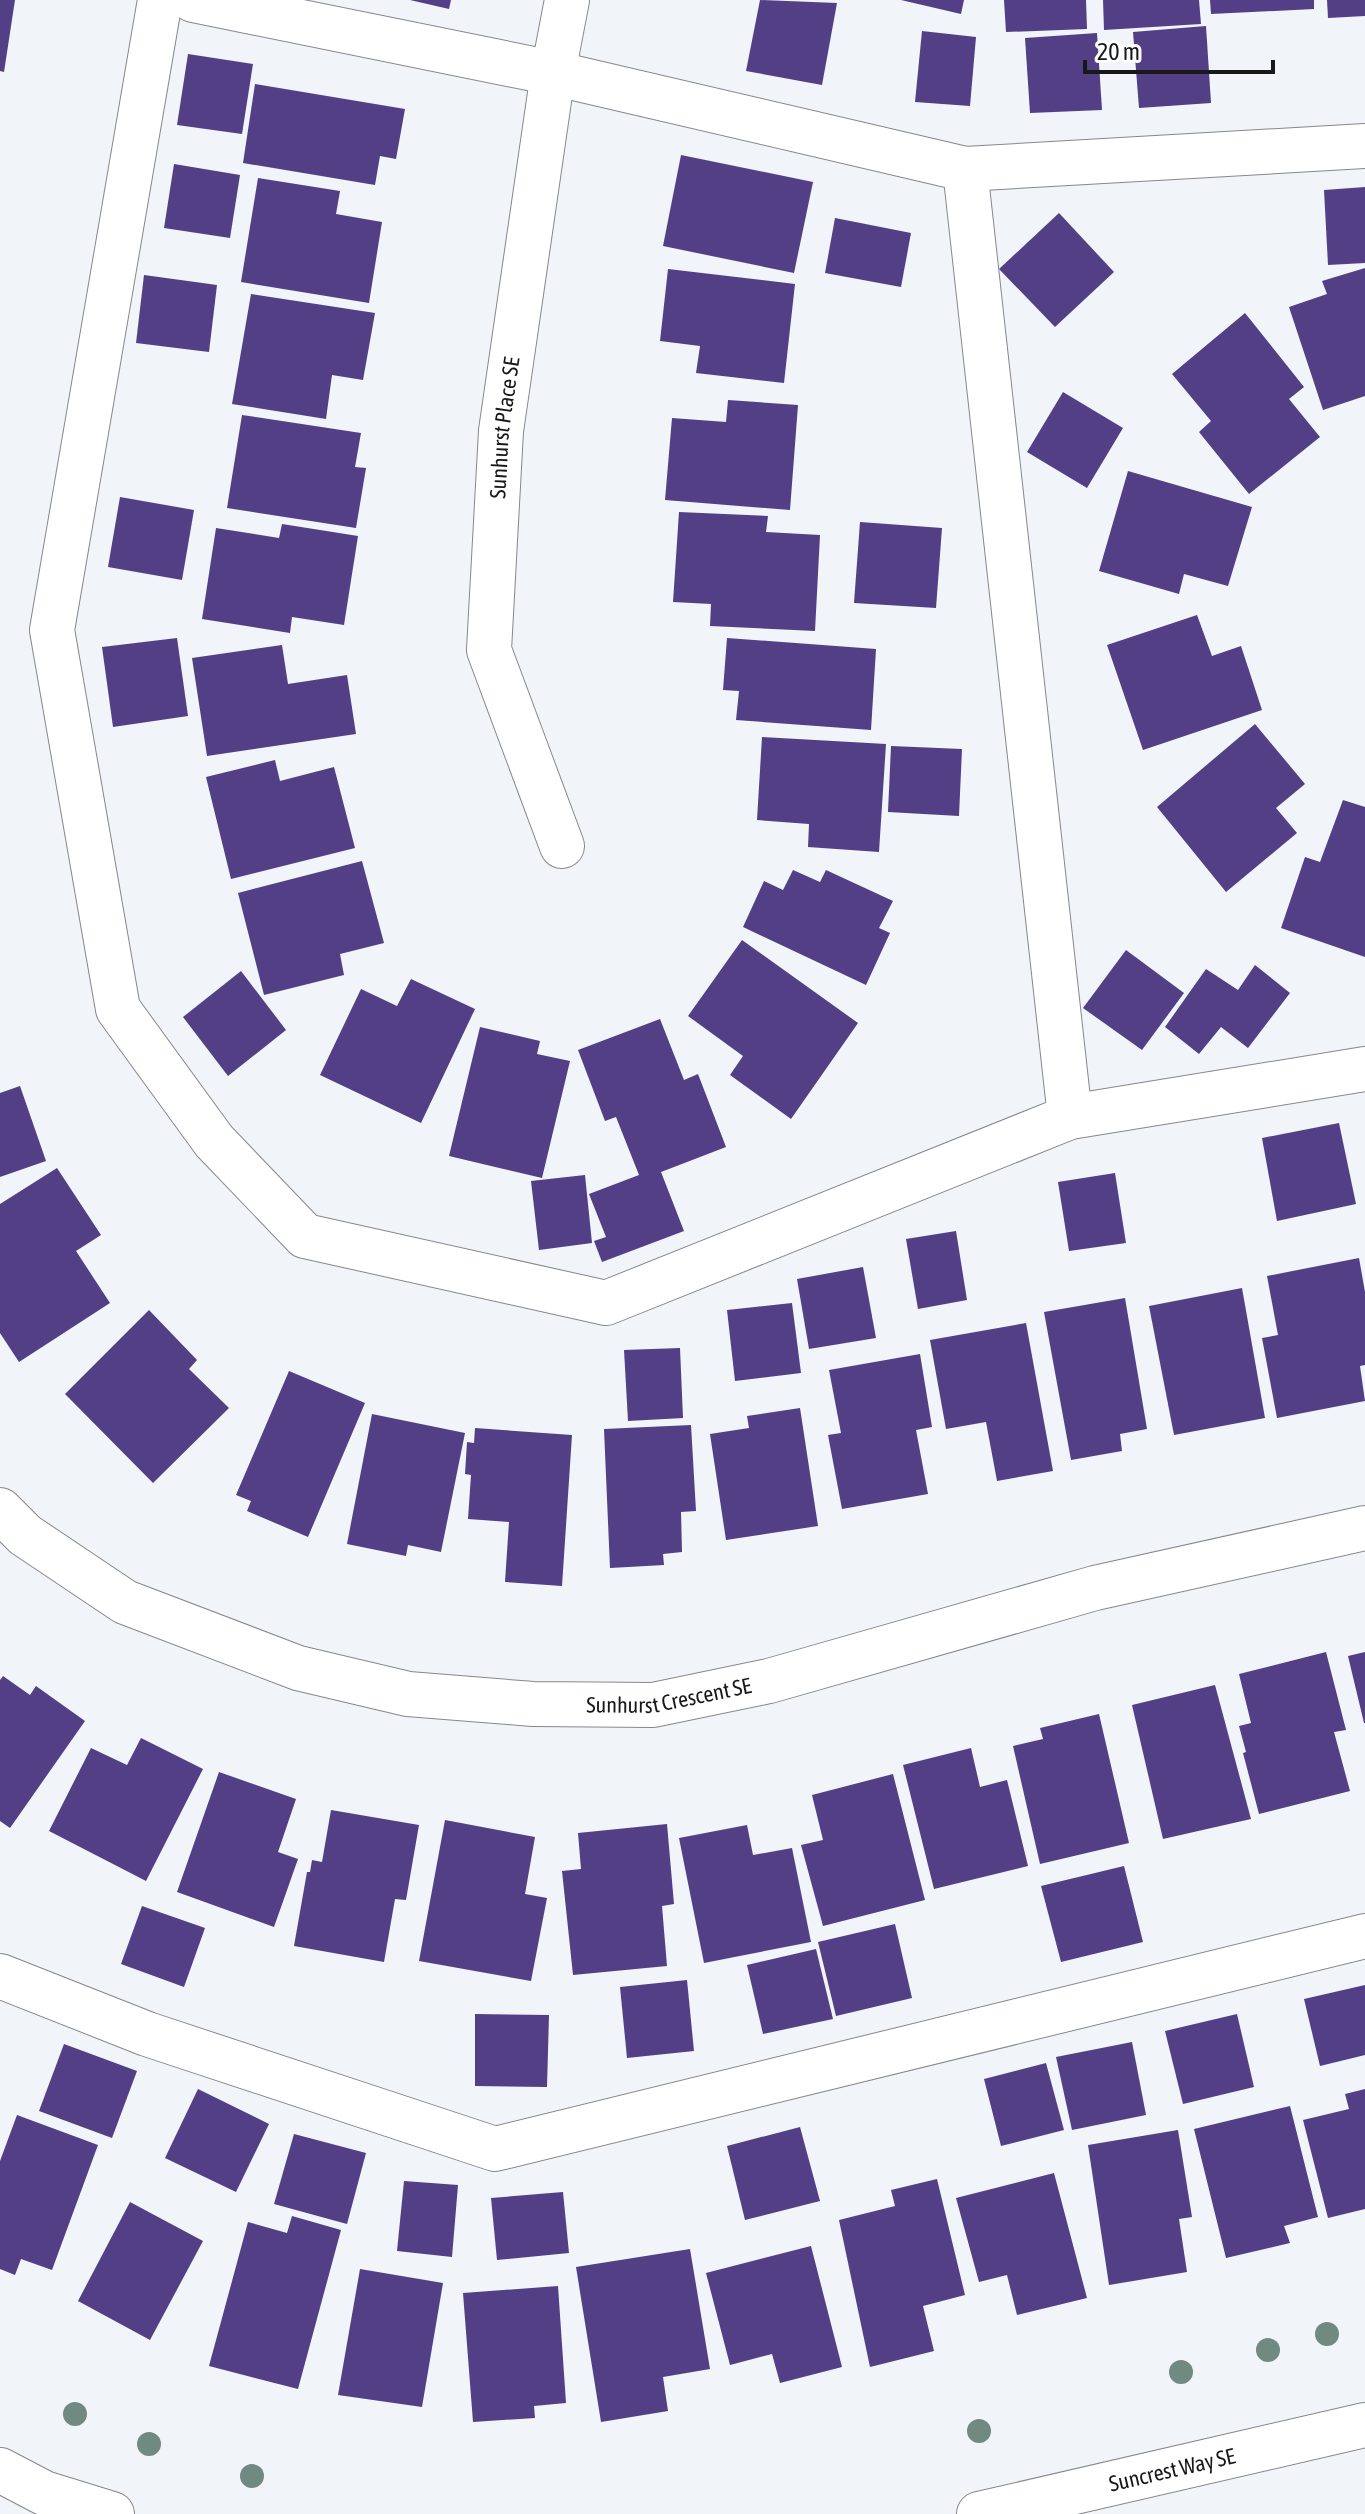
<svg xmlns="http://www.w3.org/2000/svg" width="1365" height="2514" viewBox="0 0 1365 2514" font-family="'Asap Condensed',sans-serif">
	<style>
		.building { fill: #533f85 }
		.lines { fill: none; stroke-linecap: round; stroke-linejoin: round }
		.minor-casing { stroke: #85878c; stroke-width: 46 }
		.minor { stroke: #fff; stroke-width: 44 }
		.tree { fill: #708981 }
		.labels { text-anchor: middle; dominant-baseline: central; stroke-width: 8; stroke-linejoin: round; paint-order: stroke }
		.street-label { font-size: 22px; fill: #171819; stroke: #fff }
	</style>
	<rect width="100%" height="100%" fill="#f1f4f9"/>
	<g class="building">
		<polygon points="0,0 15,0 4,72 0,71"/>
		<polygon points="410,0 451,0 449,9"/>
		<polygon points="760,0 837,3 822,85 746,71"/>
		<polygon points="901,0 964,0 961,14"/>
		<polygon points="1004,0 1086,0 1087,29 1006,32"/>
		<polygon points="1103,0 1199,0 1201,24 1104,30"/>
		<polygon points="1210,0 1314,0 1314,9 1211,14"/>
		<polygon points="1327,0 1365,0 1365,16 1328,18"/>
		<polygon points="1206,26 1211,103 1139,108 1133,32"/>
		<polygon points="922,31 976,37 970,106 915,102"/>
		<polygon points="1097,33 1102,110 1030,113 1025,38"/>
		<polygon points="188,54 253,64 242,134 177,125"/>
		<polygon points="255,84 405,109 396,159 380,156 375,185 243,163"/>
		<polygon points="681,155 813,182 794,273 663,246"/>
		<polygon points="174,164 240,175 230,238 164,228"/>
		<polygon points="258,178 340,191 336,214 382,222 369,303 241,282"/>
		<polygon points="1365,187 1365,263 1328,265 1324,190"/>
		<polygon points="1059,213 1114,272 1055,327 999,269"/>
		<polygon points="835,218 911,233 901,287 825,273"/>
		<polygon points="1365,268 1365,396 1323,410 1289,307 1327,294 1322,281"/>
		<polygon points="668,269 795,284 784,383 696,373 700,346 660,341"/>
		<polygon points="144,275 217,285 209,352 136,343"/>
		<polygon points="251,294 375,313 363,380 332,375 326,419 232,404"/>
		<polygon points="1245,313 1304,387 1289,399 1320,437 1249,494 1199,432 1211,421 1172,374"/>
		<polygon points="1063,392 1123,428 1087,488 1027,452"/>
		<polygon points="728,400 798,405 790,510 665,500 672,418 726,422"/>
		<polygon points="242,415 361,433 355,467 366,468 356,528 227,508"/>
		<polygon points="1128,471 1252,507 1228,586 1184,574 1179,594 1099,571"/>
		<polygon points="120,497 194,510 182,580 108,567"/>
		<polygon points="679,512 768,516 766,532 820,535 815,631 710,626 711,604 673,602"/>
		<polygon points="860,522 942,528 936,608 854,603"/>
		<polygon points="282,524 358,536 344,625 292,617 290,633 202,619 216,528 279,538"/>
		<polygon points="1197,615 1212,656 1241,646 1262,710 1143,750 1107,645"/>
		<polygon points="177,638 188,716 113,727 102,647"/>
		<polygon points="727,638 876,649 871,730 736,720 739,691 723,690"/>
		<polygon points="282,645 288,684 347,675 356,734 207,756 192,658"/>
		<polygon points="1255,724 1305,784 1276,808 1297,833 1226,892 1157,807"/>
		<polygon points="762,737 886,744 879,852 808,847 809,824 757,820"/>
		<polygon points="891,746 962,749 959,816 888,812"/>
		<polygon points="275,760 280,781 334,767 355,848 231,879 206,777"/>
		<polygon points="1343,800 1365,807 1365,957 1281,928 1305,857 1320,862"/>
		<polygon points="362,861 384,943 340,954 344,975 264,995 238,893"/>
		<polygon points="793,870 820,882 826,870 893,901 879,928 890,933 866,985 743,927 764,881 783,890"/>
		<polygon points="742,940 858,1023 791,1119 730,1075 743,1056 688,1016"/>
		<polygon points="1126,950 1184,993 1142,1050 1083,1008"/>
		<polygon points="1255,965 1290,993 1248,1048 1221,1027 1199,1054 1165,1027 1206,969 1238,990"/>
		<polygon points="241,971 286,1030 228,1076 183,1017"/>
		<polygon points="411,979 475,1009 421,1123 320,1075 361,989 397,1006"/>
		<polygon points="660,1019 684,1080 698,1074 726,1147 661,1172 684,1231 602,1262 594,1241 606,1237 589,1194 639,1175 616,1117 605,1121 578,1050"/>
		<polygon points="480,1027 540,1041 537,1054 570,1061 542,1178 449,1156"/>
		<polygon points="20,1086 46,1161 0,1177 0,1093"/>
		<polygon points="1339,1123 1356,1204 1277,1221 1262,1138"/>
		<polygon points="57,1168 101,1235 76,1251 110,1303 19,1362 0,1333 0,1204"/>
		<polygon points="1115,1173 1126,1243 1069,1251 1058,1182"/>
		<polygon points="585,1175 592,1243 539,1250 531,1181"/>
		<polygon points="956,1231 967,1300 918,1309 906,1239"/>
		<polygon points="1359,1258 1365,1292 1365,1365 1360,1366 1365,1401 1277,1418 1262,1338 1278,1335 1267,1276"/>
		<polygon points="863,1267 876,1338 809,1349 797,1279"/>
		<polygon points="1242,1288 1265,1418 1174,1435 1149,1306"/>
		<polygon points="1125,1298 1147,1429 1120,1434 1122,1451 1071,1460 1044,1312"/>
		<polygon points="792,1303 801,1373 735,1381 727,1310"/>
		<polygon points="149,1310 197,1360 189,1369 229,1408 153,1483 65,1394"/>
		<polygon points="1026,1323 1053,1471 997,1481 986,1422 946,1429 930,1340"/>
		<polygon points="680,1348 683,1418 628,1421 624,1350"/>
		<polygon points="920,1354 932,1427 916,1430 928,1494 842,1509 828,1435 841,1433 829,1370"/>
		<polygon points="289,1371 365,1403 308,1537 247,1511 251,1501 236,1495"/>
		<polygon points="800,1408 818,1526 726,1540 710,1434 749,1428 747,1416"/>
		<polygon points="372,1414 465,1433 441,1552 408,1545 406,1556 347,1544"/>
		<polygon points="691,1425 696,1511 681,1512 682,1552 663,1554 664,1565 610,1568 604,1429"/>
		<polygon points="475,1428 572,1435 562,1586 505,1582 509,1522 468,1519 471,1475 465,1474 467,1442 474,1443"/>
		<polygon points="1326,1652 1346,1730 1334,1732 1350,1791 1259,1814 1243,1753 1246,1752 1239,1726 1251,1723 1239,1674"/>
		<polygon points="1365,1652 1365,1723 1364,1723 1348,1656"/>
		<polygon points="3,1676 30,1695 36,1686 85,1721 10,1828 0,1821 0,1680"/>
		<polygon points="1215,1685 1251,1819 1163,1839 1132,1705"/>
		<polygon points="1099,1714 1129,1843 1040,1864 1013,1746 1043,1739 1040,1728"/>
		<polygon points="141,1738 203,1769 146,1881 49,1831 91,1748 127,1765"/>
		<polygon points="971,1748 980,1787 1007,1780 1028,1866 934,1889 903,1765"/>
		<polygon points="219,1772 296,1799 278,1852 298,1859 274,1927 177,1892"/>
		<polygon points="893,1774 925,1900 823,1926 801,1845 823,1840 812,1795"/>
		<polygon points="331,1810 419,1825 406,1900 395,1899 384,1962 294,1946 307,1872 310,1872 312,1860 322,1862"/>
		<polygon points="445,1820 535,1837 525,1894 547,1898 531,1981 419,1961"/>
		<polygon points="667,1824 674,1904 662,1906 667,1966 573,1975 562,1871 581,1869 578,1833"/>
		<polygon points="747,1825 753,1855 792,1848 811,1942 704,1963 679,1838"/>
		<polygon points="1124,1866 1143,1942 1061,1962 1041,1886"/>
		<polygon points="142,1906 205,1928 184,1987 121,1964"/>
		<polygon points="895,1924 912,1998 836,2016 818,1942"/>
		<polygon points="816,1949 833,2019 763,2034 747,1965"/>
		<polygon points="687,1980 694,2051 627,2058 620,1987"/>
		<polygon points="1365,1985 1365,2055 1320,2066 1304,1999"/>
		<polygon points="475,2014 549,2015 547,2087 475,2086"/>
		<polygon points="1237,2014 1254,2087 1183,2104 1165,2031"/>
		<polygon points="1132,2042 1146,2115 1072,2130 1056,2057"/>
		<polygon points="64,2044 137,2071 112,2138 39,2111"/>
		<polygon points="1046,2063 1064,2130 1001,2146 984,2079"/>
		<polygon points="198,2089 269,2124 236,2192 165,2158"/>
		<polygon points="1365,2089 1365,2209 1328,2218 1303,2120 1349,2109 1345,2094"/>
		<polygon points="1290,2106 1318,2217 1284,2226 1290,2243 1226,2258 1194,2129"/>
		<polygon points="17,2115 98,2145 52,2270 21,2259 15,2275 0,2269 0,2161"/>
		<polygon points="800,2127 820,2201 745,2220 727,2146"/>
		<polygon points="1178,2130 1192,2217 1179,2219 1187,2272 1109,2285 1088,2145"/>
		<polygon points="294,2134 366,2153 347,2224 274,2204"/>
		<polygon points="1054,2173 1087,2298 1017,2315 1007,2275 979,2282 956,2198"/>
		<polygon points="937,2179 965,2295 923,2306 934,2351 870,2367 839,2220 895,2206 891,2190"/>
		<polygon points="404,2181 458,2185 452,2257 397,2251"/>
		<polygon points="563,2192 569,2253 497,2260 491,2198"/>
		<polygon points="130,2202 203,2241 150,2340 78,2301"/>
		<polygon points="292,2216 341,2230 298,2389 209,2366 248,2222 287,2233"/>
		<polygon points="811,2246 842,2367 780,2383 772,2354 730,2365 706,2273"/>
		<polygon points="690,2249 710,2369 663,2377 668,2411 601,2422 576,2267"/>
		<polygon points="360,2269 443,2283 422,2407 338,2395"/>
		<polygon points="558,2286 566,2403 534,2406 535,2418 473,2422 463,2293"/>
	</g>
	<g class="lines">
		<defs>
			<g id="minor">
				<polyline points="160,0 52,630 118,1009 214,1141 305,1236 606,1303 1070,1117 1365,1069"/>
				<polyline points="193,0 553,73 965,169 1365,146"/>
				<polyline points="965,169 1070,1117"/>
				<path id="s1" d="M562,846L489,650L501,431L553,73L567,0"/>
				<path id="s2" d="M0,1510L25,1535L125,1602L298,1668L408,1694L533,1704L653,1705L769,1681L1095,1588L1365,1528"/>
				<polyline points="0,1976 147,2034 495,2149 1365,1936"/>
				<polyline points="0,2470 44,2493 112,2514"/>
				<path id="s3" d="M979,2514L1365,2425"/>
			</g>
		</defs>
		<use href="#minor" class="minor-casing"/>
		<use href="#minor" class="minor"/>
	</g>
	<g class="tree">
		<circle cx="1327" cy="2334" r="12"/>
		<circle cx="1268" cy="2350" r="12"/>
		<circle cx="1181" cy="2372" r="12"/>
		<circle cx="75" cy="2414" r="12"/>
		<circle cx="979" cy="2431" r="12"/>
		<circle cx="149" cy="2444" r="12"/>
		<circle cx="252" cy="2476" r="12"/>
	</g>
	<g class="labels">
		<g class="street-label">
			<text stroke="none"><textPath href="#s1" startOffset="432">Sunhurst Place SE</textPath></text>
			<text stroke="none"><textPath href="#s2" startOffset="716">Sunhurst Crescent SE</textPath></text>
			<text stroke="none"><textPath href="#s3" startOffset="198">Suncrest Way SE</textPath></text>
		</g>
	</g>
	<path d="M1085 60v12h188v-12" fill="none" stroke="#171819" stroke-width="4"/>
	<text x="1097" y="60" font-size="24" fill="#171819" stroke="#ffffff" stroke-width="6" paint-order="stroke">20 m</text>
</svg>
